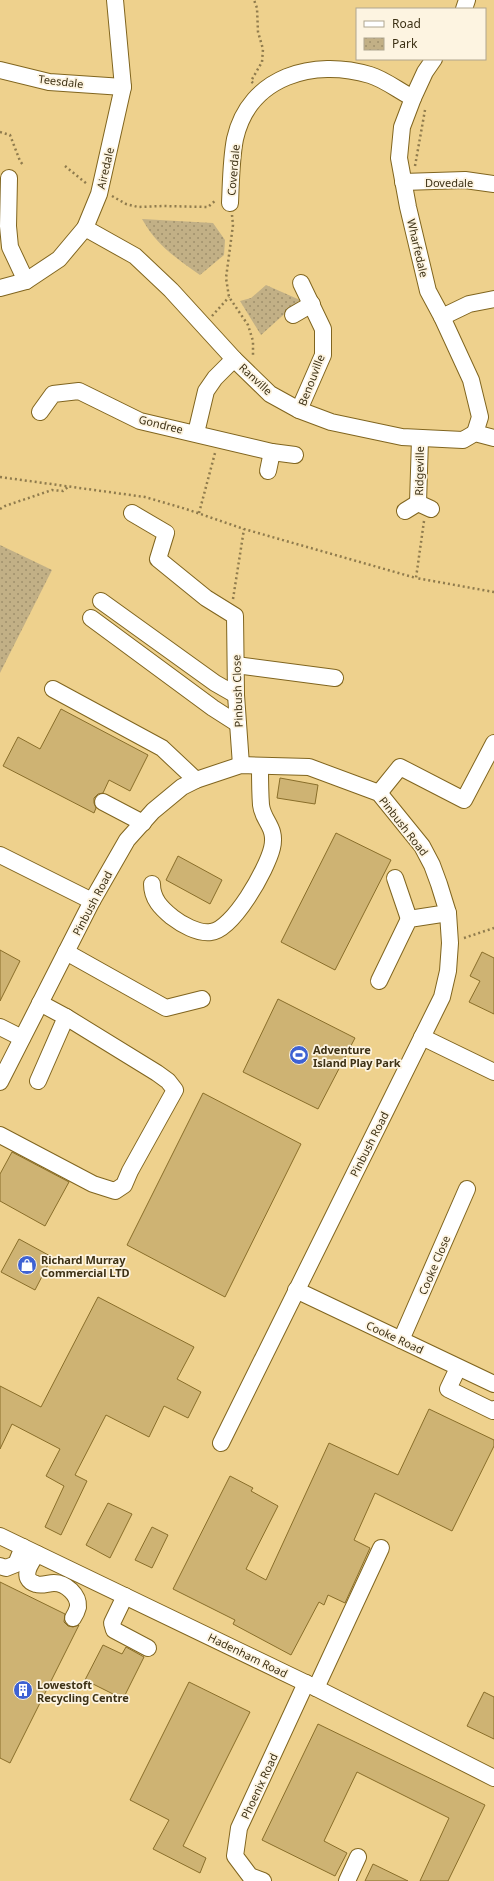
<svg xmlns="http://www.w3.org/2000/svg" width="494" height="1881" viewBox="0 0 494 1881" font-family="'Noto Sans',sans-serif">
	<style>
		.park { fill: url(#park-dots) }
		.building { fill: #ceb373; stroke: #896e2a }
		.lines { fill: none; stroke-linecap: round; stroke-linejoin: round }
		.minor-casing { stroke: #80651f; stroke-width: 18 }
		.path { stroke: #8f7b4d; stroke-width: 2.5; stroke-dasharray: 2 3; stroke-linecap: butt }
		.minor { stroke: #fff; stroke-width: 16 }
		.labels { text-anchor: middle; dominant-baseline: central; stroke-width: 3.5; stroke-linejoin: round; paint-order: stroke }
		.street-label { font-size: 11px; fill: #3d3115; stroke: #fdf4e1 }
		.poi-label { font-size: 11px; font-weight: bold; fill: #3d3115; stroke: #fdf4e1; text-anchor: start }
	</style>
	<defs>
		<pattern id="park-dots" width="8" height="8" patternUnits="userSpaceOnUse"><rect width="8" height="8" fill="#c2b086"/><path d="M2 2h.1M6 6h.1" fill="none" stroke="#9f906c" stroke-width="1.8" stroke-linecap="round"/></pattern>
	</defs>
	<rect width="100%" height="100%" fill="#eed18d"/>
	<g class="park">
		<path d="M142,219L213,223L225,240L224,255L200,275C175,257 158,247 142,219Z"/>
		<polygon points="266,285 300,300 261,335 240,301 251,298"/>
		<polygon points="0,545 52,570 0,673"/>
	</g>
	<g class="building">
		<polygon points="61,709 148,755 130,791 109,780 103,793 98,794 94,798 94,803 96,808 94,813 3,766 18,737 40,749"/>
		<polygon points="280,778 318,785 315,804 277,798"/>
		<polygon points="336,833 391,860 335,970 281,942"/>
		<polygon points="178,856 222,880 210,904 166,880"/>
		<polygon points="0,950 20,961 0,1001"/>
		<polygon points="482,952 494,958 494,1014 469,1002 480,981 470,976"/>
		<polygon points="278,999 355,1038 318,1109 243,1072"/>
		<polygon points="203,1093 301,1144 225,1297 127,1245"/>
		<polygon points="12,1152 69,1182 45,1226 0,1201 0,1174"/>
		<polygon points="19,1239 52,1257 35,1290 1,1272"/>
		<polygon points="98,1297 194,1347 177,1379 201,1392 188,1418 164,1406 149,1437 106,1415 75,1475 87,1481 61,1535 45,1527 64,1486 46,1476 60,1449 12,1424 0,1449 0,1386 41,1407"/>
		<polygon points="429,1409 494,1440 494,1446 452,1531 375,1493 354,1540 370,1548 345,1603 328,1595 324,1605 319,1602 291,1655 233,1624 235,1620 173,1589 230,1476 253,1488 251,1491 278,1506 246,1569 266,1580 329,1443 398,1475"/>
		<polygon points="108,1503 132,1514 110,1558 86,1545"/>
		<polygon points="152,1527 168,1535 152,1568 135,1560"/>
		<polygon points="0,1582 65,1614 64,1622 68,1626 73,1627 79,1625 10,1763 0,1758"/>
		<polygon points="103,1645 122,1654 126,1647 144,1657 123,1699 85,1680"/>
		<polygon points="189,1682 250,1712 183,1846 206,1858 200,1873 153,1849 169,1820 130,1800"/>
		<polygon points="484,1692 494,1697 494,1739 467,1726"/>
		<polygon points="318,1724 485,1805 448,1881 420,1881 449,1818 357,1772 324,1841 347,1853 335,1876 262,1840"/>
		<polygon points="373,1864 408,1881 365,1881"/>
	</g>
	<g class="lines">
		<defs>
			<g id="minor">
				<polyline points="464,9 467,0"/>
				<polyline points="434,59 425,72 413,98 402,127 399,158 408,207 428,291 442,317 471,380 480,417 475,433"/>
				<polyline points="0,70 49,82 123,87"/>
				<polyline points="9,178 8,226 10,247 26,281"/>
				<polyline points="403,182 465,180 494,184"/>
				<path d="M230,203C231,182 231,160 235,139C249,76 314,58 370,75C384,79 399,91 413,98"/>
				<polyline points="85,228 135,256 171,290 234,359 270,394 299,410 331,422 402,437 463,440 475,433 494,438"/>
				<polyline points="0,288 26,281 59,259 85,228 99,194 123,87 115,0"/>
				<polyline points="293,315 312,304"/>
				<polyline points="442,317 469,304 494,299"/>
				<polyline points="299,410 323,355 323,329 301,283"/>
				<polyline points="40,412 53,394 79,391 140,421 272,452 295,455"/>
				<polyline points="196,433 206,391 215,378 234,359"/>
				<polyline points="420,439 418,503 431,509"/>
				<polyline points="268,471 272,452"/>
				<polyline points="405,511 418,503"/>
				<polyline points="132,513 166,533 158,559 206,598 235,616 236,695 241,765"/>
				<polyline points="101,601 215,683 236,695"/>
				<polyline points="91,618 213,708 238,724"/>
				<polyline points="236,665 335,678"/>
				<polyline points="53,689 162,748 196,780"/>
				<polyline points="379,793 400,767 464,800 494,743"/>
				<polyline points="103,802 143,823"/>
				<polyline points="0,855 92,901"/>
				<polyline points="395,878 409,919"/>
				<path d="M152,884C152,899 161,908 172,917C181,924 198,934 211,932C233,930 267,869 272,848C277,827 263,822 261,805C260,792 260,779 260,766"/>
				<polyline points="66,952 166,1008 202,999"/>
				<polyline points="379,981 409,919 448,913"/>
				<polyline points="0,1027 22,1038"/>
				<polyline points="422,1037 494,1072"/>
				<polyline points="38,1081 66,1017 40,1003"/>
				<polyline points="0,1082 92,901 127,840 153,811 182,787 196,780 241,765 309,767 379,793 422,846 432,865 439,884 448,913 450,943 448,971 442,997 221,1443"/>
				<polyline points="0,1135 93,1184 115,1191 124,1185 130,1171 175,1090 168,1081 157,1073 66,1017"/>
				<polyline points="296,1290 494,1384"/>
				<polyline points="401,1340 467,1189"/>
				<polyline points="458,1368 448,1389 493,1411 494,1409"/>
				<polyline points="0,1536 316,1688 494,1778"/>
				<path d="M37,1554C31,1562 19,1579 36,1584C42,1586 48,1583 54,1583C66,1583 79,1595 78,1607C77,1611 75,1615 73,1618"/>
				<polyline points="0,1566 6,1568 16,1564 23,1547"/>
				<polyline points="125,1596 112,1623 114,1630 148,1648"/>
				<polyline points="316,1688 381,1548"/>
				<polyline points="263,1881 250,1876 235,1856 239,1828 306,1683"/>
				<polyline points="347,1881 358,1857"/>
			</g>
		</defs>
		<use href="#minor" class="minor-casing"/>
		<g class="path">
			<polyline points="253,83 251,81 262,62 263,49 258,32 257,8 254,0"/>
			<polyline points="0,132 10,135 20,161 23,165"/>
			<polyline points="65,166 87,184"/>
			<polyline points="415,166 425,110"/>
			<polyline points="112,196 126,204 138,207 163,206 208,207 216,200"/>
			<polyline points="232,215 233,225 226,278 229,297 248,325 253,341 253,357"/>
			<polyline points="212,316 229,297"/>
			<polyline points="0,477 145,497 186,509 244,529 416,578"/>
			<polyline points="0,509 5,506 52,490 63,491 68,487"/>
			<polyline points="199,513 215,453"/>
			<polyline points="424,521 416,578 494,592"/>
			<polyline points="233,599 244,529"/>
			<polyline points="464,938 494,928"/>
		</g>
		<use href="#minor" class="minor"/>
	</g>
	<defs>
		<symbol id="stadium-disc" viewBox="-11 -11 22 22"><circle r="9.5" fill="#3e62d3" stroke="#fdf4e1"/><path d="M0-5a6.5 5 0 1 0 0 10a6.5 5 0 1 0 0-10ZM-3.5-1.8h7v3.6h-7Z" fill="#fff"/></symbol>
		<symbol id="shop-disc" viewBox="-11 -11 22 22"><circle r="9.5" fill="#3e62d3" stroke="#fdf4e1"/><path d="M-5-2.5h2.3a2.7 3.5 0 0 1 5.4 0H5L5.5 6h-11ZM-1.5-2.5h3a1.5 2.3 0 0 0-3 0Z" fill="#fff"/></symbol>
		<symbol id="building-disc" viewBox="-11 -11 22 22"><circle r="9.5" fill="#3e62d3" stroke="#fdf4e1"/><path d="M-4-6H4V6H1V3H-1V6H-4ZM-2.5-4.3h1.7v1.8h-1.7ZM.8-4.3h1.7v1.8H.8ZM-2.5-1h1.7V.8h-1.7ZM.8-1h1.7V.8H.8Z" fill="#fff"/></symbol>
	</defs>
	<g fill-rule="evenodd">
		<use href="#stadium-disc" x="288" y="1044" width="22" height="22"/>
		<use href="#shop-disc" x="16" y="1254" width="22" height="22"/>
		<use href="#building-disc" x="12" y="1679" width="22" height="22"/>
	</g>
	<g class="labels">
		<g class="street-label">
			<text transform="translate(61 81) rotate(7)">Teesdale</text>
			<text transform="translate(105 168) rotate(-77)">Airedale</text>
			<text transform="translate(233 170) rotate(-85)">Coverdale</text>
			<text x="449" y="182">Dovedale</text>
			<text transform="translate(418 248) rotate(77)">Wharfedale</text>
			<text transform="translate(256 379) rotate(43)">Ranville</text>
			<text transform="translate(311 380) rotate(-69)">Benouville</text>
			<text transform="translate(161 424) rotate(14)">Gondree</text>
			<text transform="translate(419 471) rotate(-89)">Ridgeville</text>
			<text transform="translate(237 691) rotate(-92)">Pinbush Close</text>
			<text transform="translate(404 826) rotate(52)">Pinbush Road</text>
			<text transform="translate(92 903) rotate(-62)">Pinbush Road</text>
			<text transform="translate(369 1144) rotate(-63)">Pinbush Road</text>
			<text transform="translate(434 1265) rotate(-67)">Cooke Close</text>
			<text transform="translate(395 1337) rotate(25)">Cooke Road</text>
			<text transform="translate(248 1655) rotate(26)">Hadenham Road</text>
			<text transform="translate(259 1786) rotate(-65)">Phoenix Road</text>
		</g>
		<g class="poi-label">
			<text x="313" y="1049">Adventure<tspan x="313" dy="13">Island Play Park</tspan></text>
			<text x="41" y="1259">Richard Murray<tspan x="41" dy="13">Commercial LTD</tspan></text>
			<text x="37" y="1684">Lowestoft<tspan x="37" dy="13">Recycling Centre</tspan></text>
		</g>
	</g>
	<rect x="356" y="8" width="130" height="52" fill="#fdf4e1" stroke="#b0a68f"/>
	<rect x="364" y="21" width="20" height="6" fill="#ffffff" stroke="#b0a68f"/>
	<text x="392" y="28" font-size="12" fill="#3d3115">Road</text>
	<rect x="364" y="38" width="20" height="12" fill="url(#park-dots)" stroke="#b0a68f"/>
	<text x="392" y="48" font-size="12" fill="#3d3115">Park</text>
</svg>
